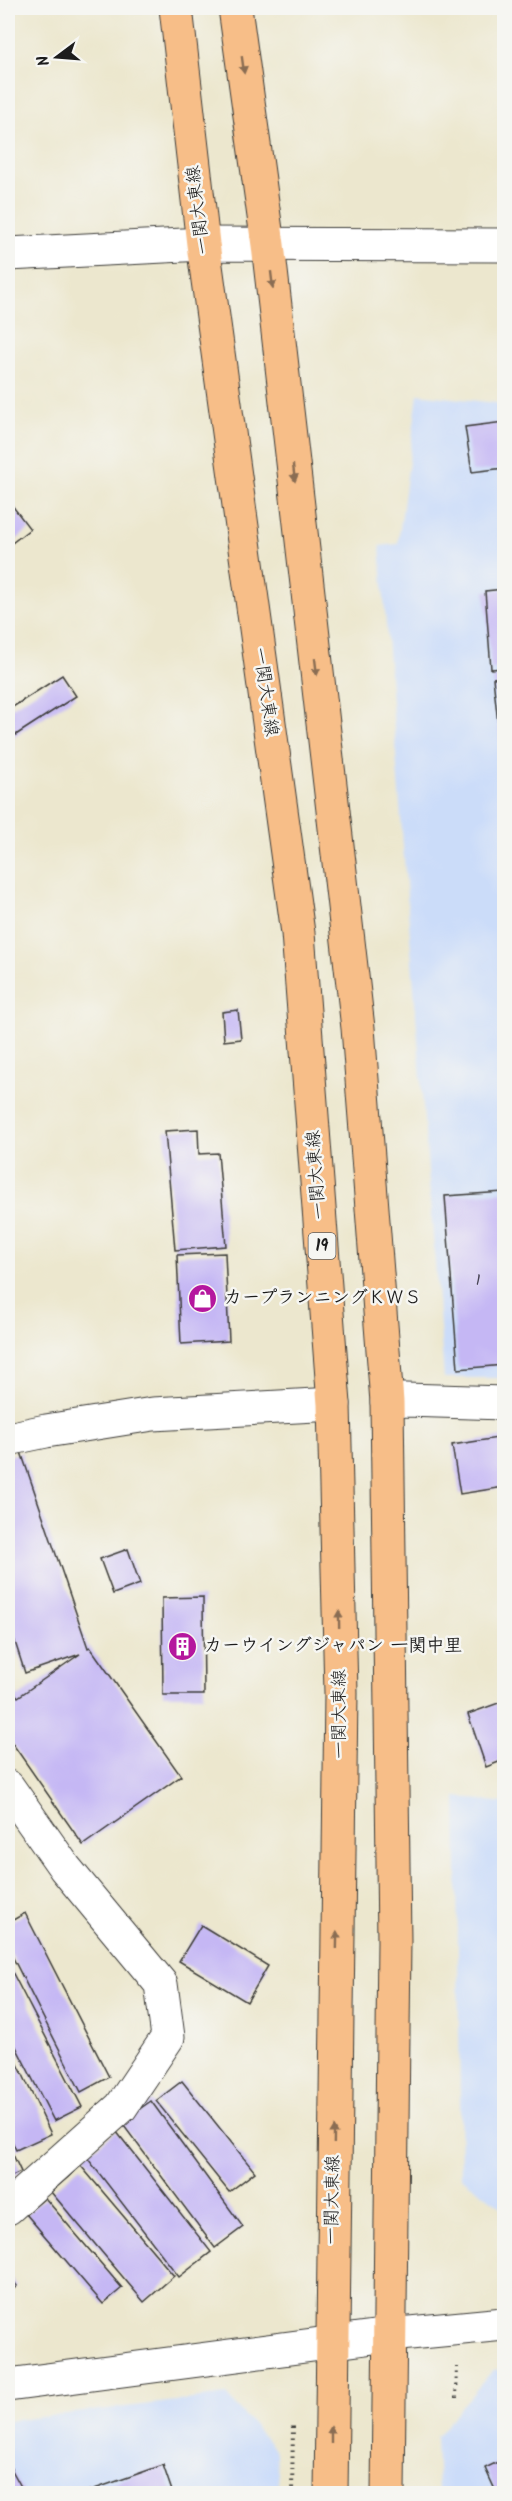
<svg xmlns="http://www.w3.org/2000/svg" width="512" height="2501" viewBox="0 0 512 2501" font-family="Kalam,'Klee One',sans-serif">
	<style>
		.built { fill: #cbdcf9 }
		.building { fill: #c5b7f4 }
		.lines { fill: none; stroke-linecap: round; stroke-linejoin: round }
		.minor-casing { stroke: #3b3a37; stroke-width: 35 }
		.tertiary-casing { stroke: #3b3a37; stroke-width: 35 }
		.primary-casing { stroke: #3b3a37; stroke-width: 35 }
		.path { stroke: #3b3a37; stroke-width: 4; stroke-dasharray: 1.5 4.5; stroke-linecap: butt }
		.minor { stroke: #fff; stroke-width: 33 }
		.tertiary { stroke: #fff; stroke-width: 33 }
		.primary { stroke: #f7be88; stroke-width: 33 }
		.oneway { fill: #8a6d52 }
		.labels { text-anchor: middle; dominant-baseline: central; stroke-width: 5; stroke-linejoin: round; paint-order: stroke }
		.number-label { font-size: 15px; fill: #464352 }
		.shield { fill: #f6f6f2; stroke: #5d5d5c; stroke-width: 1.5 }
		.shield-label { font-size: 16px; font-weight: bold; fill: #1c1c1c }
		.street-label { font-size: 18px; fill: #1c1c1c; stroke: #f6f6f2 }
		.poi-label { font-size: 18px; font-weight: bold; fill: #1c1c1c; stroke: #f6f6f2; text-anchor: start }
	</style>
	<rect width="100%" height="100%" fill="#f6f6f2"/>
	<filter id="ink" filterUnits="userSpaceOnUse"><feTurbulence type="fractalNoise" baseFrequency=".0167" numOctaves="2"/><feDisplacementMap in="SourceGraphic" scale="12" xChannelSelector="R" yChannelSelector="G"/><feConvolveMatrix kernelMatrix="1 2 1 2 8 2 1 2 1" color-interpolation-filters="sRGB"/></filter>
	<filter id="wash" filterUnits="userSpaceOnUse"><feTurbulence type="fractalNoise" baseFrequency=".008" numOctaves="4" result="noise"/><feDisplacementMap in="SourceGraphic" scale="24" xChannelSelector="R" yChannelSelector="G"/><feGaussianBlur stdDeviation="1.35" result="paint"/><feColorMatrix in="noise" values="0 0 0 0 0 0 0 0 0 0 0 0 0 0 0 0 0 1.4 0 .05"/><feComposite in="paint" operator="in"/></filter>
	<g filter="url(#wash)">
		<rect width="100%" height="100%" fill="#ece7ce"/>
		<g class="built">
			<polygon points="418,394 504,404 504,1378 444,1378 380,546 398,544"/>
			<polygon points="456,1797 504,1803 504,2209 461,2177"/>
			<polygon points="504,2369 504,2493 438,2493 436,2437 493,2370"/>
			<polygon points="227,2395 276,2451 278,2493 8,2493 8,2421"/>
		</g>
		<g id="blocks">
			<g class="building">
				<polygon points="504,422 504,468 472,472 465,427"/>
				<polygon points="8,500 30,529 8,546"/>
				<polygon points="504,589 504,668 491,669 485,591"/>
				<polygon points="62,675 76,696 8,740 8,710"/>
				<polygon points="504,677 504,769 503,769 493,678"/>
				<polygon points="238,1010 241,1039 224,1041 222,1012"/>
				<polygon points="198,1129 199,1154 218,1153 226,1246 175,1250 165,1131"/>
				<polygon points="504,1192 504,1365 458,1369 445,1196"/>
				<polygon points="225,1253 229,1341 181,1344 177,1255"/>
				<polygon points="504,1437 504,1487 460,1494 452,1445"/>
				<polygon points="21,1452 88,1648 90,1647 181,1776 83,1845 8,1737 8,1689 10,1687 18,1697 80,1654 25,1673 8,1620 8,1457"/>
				<polygon points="128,1549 140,1584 113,1594 100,1559"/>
				<polygon points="203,1597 204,1695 163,1695 162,1598"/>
				<polygon points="504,1701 504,1760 486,1767 468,1714"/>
				<polygon points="25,1913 109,2077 81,2092 8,1948 8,1923"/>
				<polygon points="201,1925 268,1966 247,2002 179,1961"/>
				<polygon points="8,1964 82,2107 54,2121 8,2031"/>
				<polygon points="8,2043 51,2134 16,2150 8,2132"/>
				<polygon points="182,2081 255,2172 229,2192 156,2101"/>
				<polygon points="151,2101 243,2227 215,2248 121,2122"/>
				<polygon points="116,2131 211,2252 179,2277 85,2155"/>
				<polygon points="8,2144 21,2172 8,2178"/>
				<polygon points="81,2166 174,2276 144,2302 51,2192"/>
				<polygon points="45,2198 122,2288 103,2304 26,2214"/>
				<polygon points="8,2274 17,2286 8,2294"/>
				<polygon points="504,2459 504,2494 497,2494 485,2468"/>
				<polygon points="8,2463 25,2494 8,2494"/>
				<polygon points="163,2465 173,2494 83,2494 83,2493"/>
			</g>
		</g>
	</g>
	<g filter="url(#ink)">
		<use href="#blocks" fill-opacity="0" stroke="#3b3a37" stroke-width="1.5"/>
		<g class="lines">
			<defs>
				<g id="minor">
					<polyline points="387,1402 405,1400 504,1403"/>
					<polyline points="8,1439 46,1431 153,1414 334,1404"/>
					<polyline points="8,1787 65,1868 161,1984 168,2037 121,2107 8,2208"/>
				</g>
				<g id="tertiary">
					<polyline points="8,254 203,244 504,245"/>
					<polyline points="8,2385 389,2335 504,2324"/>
				</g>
				<g id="primary">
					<polyline points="176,8 203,244 298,933 334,1404 341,1693 331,2494"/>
					<polyline points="235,8 268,245 358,1028 387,1402 394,1941 388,2494"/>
				</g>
			</defs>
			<use href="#minor" class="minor-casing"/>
			<use href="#tertiary" class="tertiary-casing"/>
			<use href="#primary" class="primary-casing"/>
			<g class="path">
				<polyline points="456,2398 457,2367"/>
				<polyline points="292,2494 293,2425"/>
			</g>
			<use href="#minor" class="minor"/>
			<use href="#tertiary" class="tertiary"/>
			<use href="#primary" class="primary"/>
		</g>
		<defs><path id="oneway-solid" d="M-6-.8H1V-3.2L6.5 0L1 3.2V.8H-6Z" transform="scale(1.5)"/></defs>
		<g class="oneway">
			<use href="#oneway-solid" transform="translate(243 65) rotate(82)"/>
			<use href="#oneway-solid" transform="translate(272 280) rotate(83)"/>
			<use href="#oneway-solid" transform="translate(294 473) rotate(83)"/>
			<use href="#oneway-solid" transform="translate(316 667) rotate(83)"/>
			<use href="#oneway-solid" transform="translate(339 1619) rotate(-91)"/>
			<use href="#oneway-solid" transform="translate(337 1940) rotate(-89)"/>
			<use href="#oneway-solid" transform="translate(334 2135) rotate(-89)"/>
			<use href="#oneway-solid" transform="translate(331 2435) rotate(-90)"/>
		</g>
	</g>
	<defs>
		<symbol id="shop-disc" viewBox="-11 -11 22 22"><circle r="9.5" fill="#b5179e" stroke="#f6f6f2"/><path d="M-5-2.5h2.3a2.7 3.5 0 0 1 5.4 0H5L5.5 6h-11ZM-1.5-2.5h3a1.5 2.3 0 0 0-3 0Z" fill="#fff"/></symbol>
		<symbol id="building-disc" viewBox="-11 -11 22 22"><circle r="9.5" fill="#b5179e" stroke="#f6f6f2"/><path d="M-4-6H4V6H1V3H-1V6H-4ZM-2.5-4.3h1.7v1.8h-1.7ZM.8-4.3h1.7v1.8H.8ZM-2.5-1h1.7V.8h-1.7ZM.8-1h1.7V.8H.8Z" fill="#fff"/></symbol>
	</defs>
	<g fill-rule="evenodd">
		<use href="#shop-disc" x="186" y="1282" width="33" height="33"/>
		<use href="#building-disc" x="166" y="1630" width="33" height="33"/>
	</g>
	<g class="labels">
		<g class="number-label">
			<text x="478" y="1281">1</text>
		</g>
		<rect class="shield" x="308.5" y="1233" width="27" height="26" rx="4.5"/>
		<g class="shield-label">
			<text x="322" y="1246">19</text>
		</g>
		<g class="street-label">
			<text transform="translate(199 210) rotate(-97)">一関大東線</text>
			<text transform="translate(265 692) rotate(82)">一関大東線</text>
			<text transform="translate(317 1175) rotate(-94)">一関大東線</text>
			<text transform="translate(340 1714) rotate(-90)">一関大東線</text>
			<text transform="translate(333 2200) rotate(-89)">一関大東線</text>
		</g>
		<g class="poi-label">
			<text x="224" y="1298">カープランニングＫＷＳ</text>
			<text x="204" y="1646">カーウイングジャパン 一関中里</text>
		</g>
	</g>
	<rect width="512" height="2501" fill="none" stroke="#f6f6f2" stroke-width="30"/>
	<g transform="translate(57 57) rotate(254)" stroke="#f6f6f2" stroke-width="4.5" paint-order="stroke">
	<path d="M0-4.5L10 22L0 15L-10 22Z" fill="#1c1c1c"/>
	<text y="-9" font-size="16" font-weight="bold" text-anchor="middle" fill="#1c1c1c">N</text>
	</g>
</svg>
